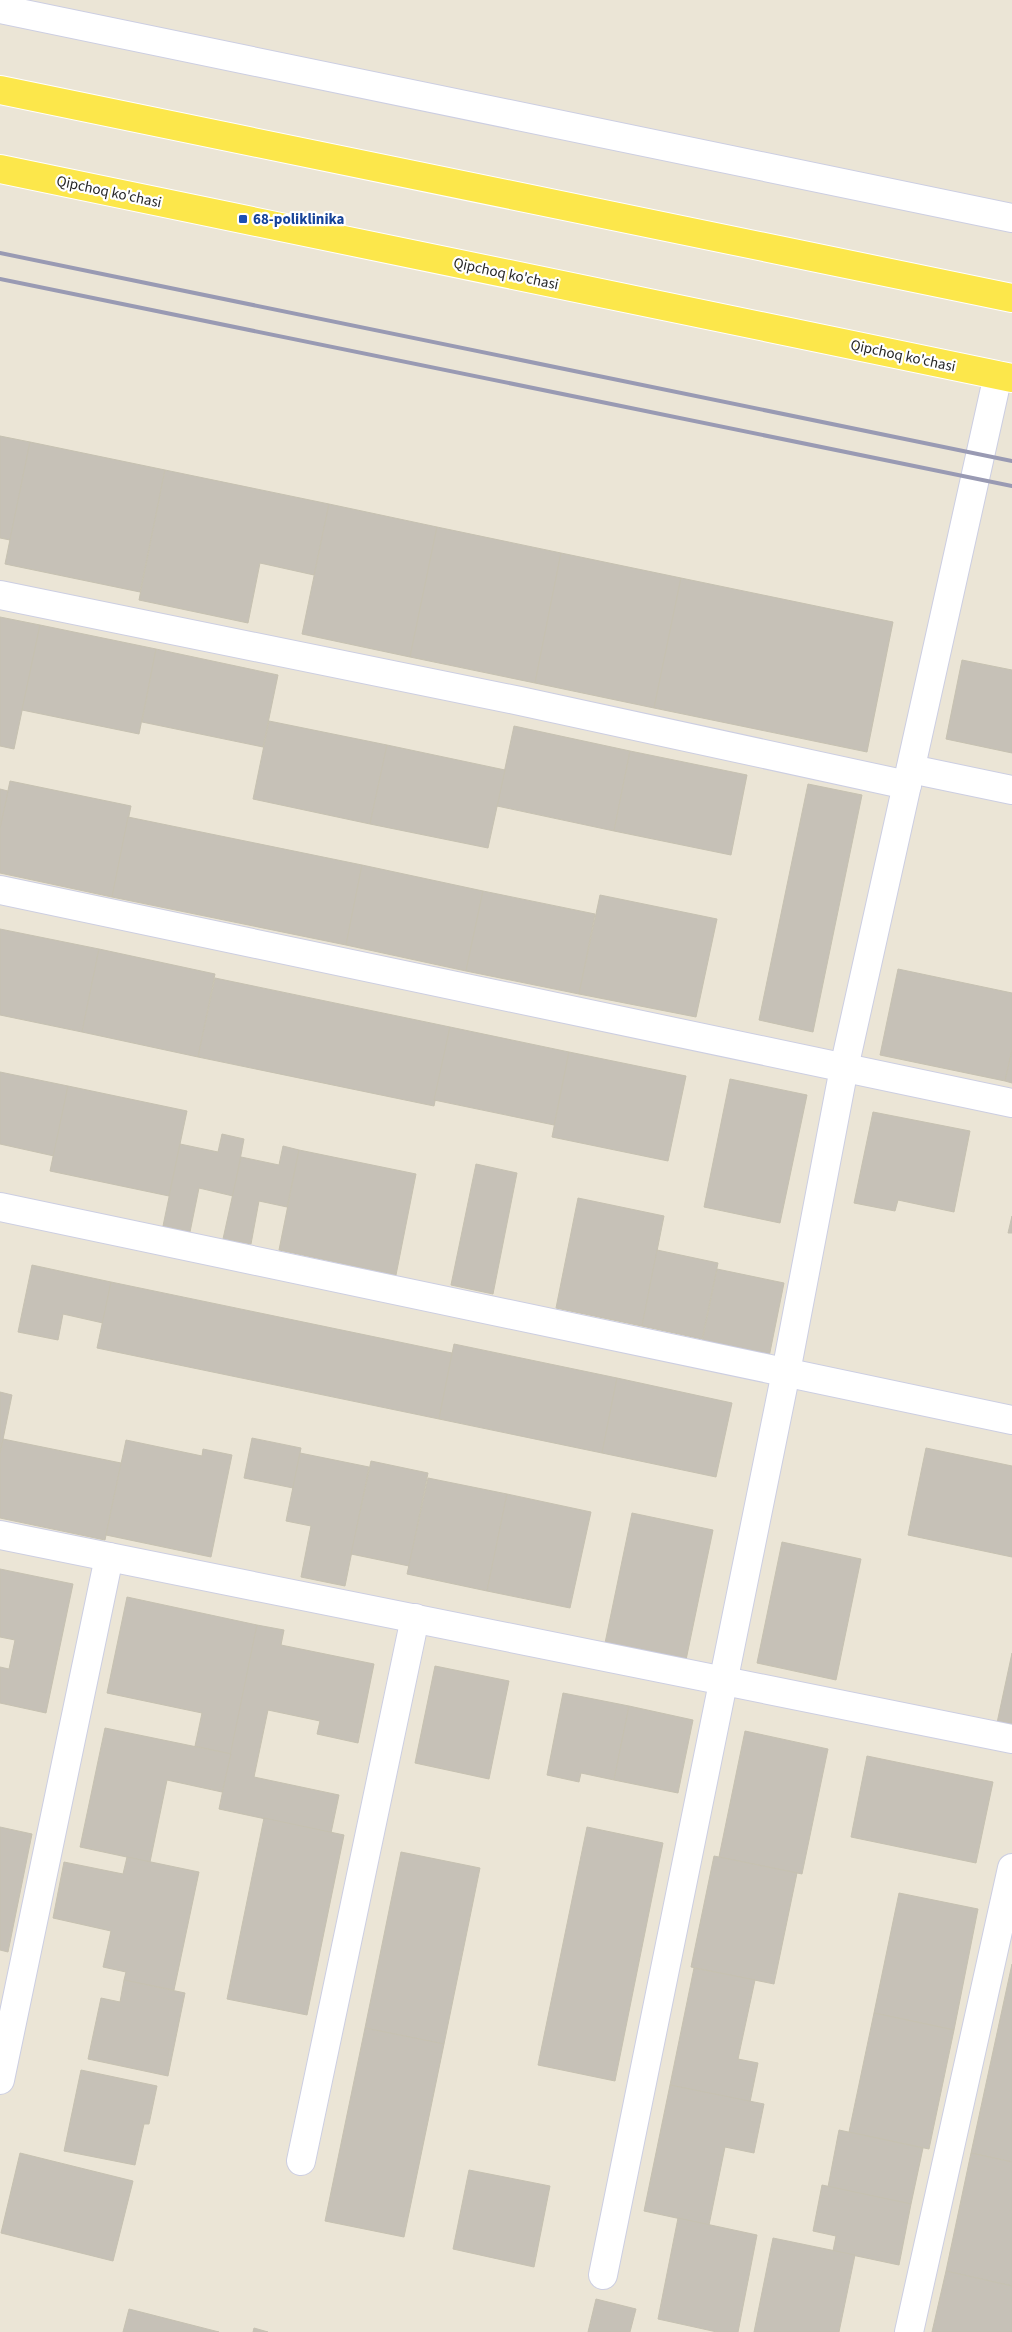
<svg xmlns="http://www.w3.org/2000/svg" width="1012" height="2332" viewBox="0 0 1012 2332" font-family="'Source Sans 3',sans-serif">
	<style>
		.building { fill: #c6c1b7; stroke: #c6c1b1 }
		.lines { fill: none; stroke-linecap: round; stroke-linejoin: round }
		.minor-casing { stroke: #cccee2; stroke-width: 30 }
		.major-casing { stroke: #fff; stroke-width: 30 }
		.minor { stroke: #fff; stroke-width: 28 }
		.major { stroke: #fce74b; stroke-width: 28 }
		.rail { stroke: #999ab3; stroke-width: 4 }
		.transit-dot { fill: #1a4fb4; stroke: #fff; stroke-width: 2 }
		.labels { text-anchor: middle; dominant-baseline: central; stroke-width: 4.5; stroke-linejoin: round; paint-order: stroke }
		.street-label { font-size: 15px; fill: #272727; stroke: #fff }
		.transit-label { font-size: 15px; font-weight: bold; fill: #164399; stroke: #fff; text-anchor: start }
	</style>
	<rect width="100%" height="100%" fill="#ebe5d6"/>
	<g class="building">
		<polygon points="0,436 30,442 10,540 0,538"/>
		<polygon points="30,442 165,470 140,592 5,564"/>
		<polygon points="165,470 329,504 314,575 260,563 248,623 139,600"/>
		<polygon points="329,504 437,527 410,657 302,634"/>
		<polygon points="437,527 561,553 535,683 410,657"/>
		<polygon points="561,553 681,578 654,708 535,683"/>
		<polygon points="681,578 893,622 867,752 654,708"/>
		<polygon points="0,617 40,625 14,749 0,746"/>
		<polygon points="40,625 156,649 139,734 22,710"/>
		<polygon points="156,649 278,675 263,747 142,722"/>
		<polygon points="962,660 1012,670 1012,753 946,739"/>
		<polygon points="269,721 387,745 370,824 253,799"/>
		<polygon points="514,726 630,751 614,831 497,806"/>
		<polygon points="387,745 505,770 488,848 370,824"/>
		<polygon points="630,751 747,775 731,855 614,831"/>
		<polygon points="10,781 131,806 112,897 0,873 0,828"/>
		<polygon points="808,784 862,795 813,1032 759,1020"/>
		<polygon points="0,789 8,791 0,828"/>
		<polygon points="128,817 362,865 346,945 112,897"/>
		<polygon points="362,865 483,891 466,971 346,945"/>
		<polygon points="483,891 595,914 579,994 466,971"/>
		<polygon points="600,895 717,919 696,1017 579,994"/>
		<polygon points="0,929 99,949 82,1032 0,1015"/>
		<polygon points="99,949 215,974 198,1057 82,1032"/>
		<polygon points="898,969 1012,993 1012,1050 1005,1081 880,1055"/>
		<polygon points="215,978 450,1027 434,1106 198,1057"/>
		<polygon points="450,1027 569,1052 554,1125 434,1100"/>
		<polygon points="1012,1050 1012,1083 1005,1081"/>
		<polygon points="569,1052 686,1076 668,1161 552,1137"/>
		<polygon points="0,1072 68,1086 54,1156 0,1144"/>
		<polygon points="730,1079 807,1095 780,1223 704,1207"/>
		<polygon points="68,1086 187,1111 169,1196 50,1171"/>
		<polygon points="873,1112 970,1131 954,1212 898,1200 895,1211 854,1203"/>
		<polygon points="222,1134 244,1139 233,1196 199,1188 190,1232 163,1226 180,1144 218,1152"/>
		<polygon points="283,1146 299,1150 287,1207 259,1201 251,1244 223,1239 241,1157 279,1165"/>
		<polygon points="299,1150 416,1174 396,1275 279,1250"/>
		<polygon points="476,1164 517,1173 493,1294 451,1285"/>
		<polygon points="578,1198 664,1216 642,1326 556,1308"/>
		<polygon points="1012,1216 1012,1233 1008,1233"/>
		<polygon points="657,1250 718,1263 702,1339 642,1326"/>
		<polygon points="32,1265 111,1282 103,1323 63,1314 58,1340 18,1332"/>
		<polygon points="717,1269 784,1283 768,1362 701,1347"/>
		<polygon points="111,1282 452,1353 439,1419 97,1348"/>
		<polygon points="454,1344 617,1378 602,1453 439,1419"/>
		<polygon points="617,1378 732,1403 716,1477 602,1453"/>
		<polygon points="0,1392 12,1395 0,1454"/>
		<polygon points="252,1438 301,1448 293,1488 244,1478"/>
		<polygon points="3,1439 121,1463 105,1540 0,1518 0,1454"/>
		<polygon points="126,1440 202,1456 203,1449 232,1455 211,1557 106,1535"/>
		<polygon points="926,1448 1012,1466 1012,1557 908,1535"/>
		<polygon points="300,1453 369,1467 345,1586 301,1577 311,1526 286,1521"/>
		<polygon points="371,1461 428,1473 409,1566 351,1554"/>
		<polygon points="428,1478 507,1494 487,1591 407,1574"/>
		<polygon points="507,1494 591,1512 570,1608 487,1591"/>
		<polygon points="632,1513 713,1530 686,1660 605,1643"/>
		<polygon points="782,1542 861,1559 836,1680 757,1663"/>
		<polygon points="0,1569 73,1584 46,1713 0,1703 0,1667 9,1669 15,1640 0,1637"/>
		<polygon points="127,1597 257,1625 231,1754 195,1746 202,1713 107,1693"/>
		<polygon points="257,1625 284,1630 281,1645 374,1664 358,1743 317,1734 320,1721 268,1710 254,1777 339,1795 331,1833 219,1809"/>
		<polygon points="1012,1653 1012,1726 997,1723"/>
		<polygon points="435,1666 509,1681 489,1779 415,1763"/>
		<polygon points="563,1693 629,1706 614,1780 581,1773 579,1782 547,1775"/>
		<polygon points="629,1706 693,1720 678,1793 614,1780"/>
		<polygon points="105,1728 231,1754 222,1792 167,1780 150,1862 80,1847"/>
		<polygon points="745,1731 828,1749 802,1874 719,1857"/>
		<polygon points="867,1756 993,1782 976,1863 851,1837"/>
		<polygon points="264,1818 344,1835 307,2015 227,1999"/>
		<polygon points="0,1827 32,1834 8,1952 0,1950"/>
		<polygon points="587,1827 663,1843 615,2081 538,2065"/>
		<polygon points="401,1852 480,1868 444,2044 365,2028"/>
		<polygon points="714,1856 797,1873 774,1984 691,1967"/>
		<polygon points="127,1857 199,1872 174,1990 124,1980 126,1972 103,1967 111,1931 53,1918 64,1862 123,1874"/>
		<polygon points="899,1893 978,1909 954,2030 874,2013"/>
		<polygon points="1012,1964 1012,2162 971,2153"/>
		<polygon points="694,1968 755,1980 738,2059 758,2063 750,2102 670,2085"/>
		<polygon points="124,1980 185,1993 168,2076 88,2059 101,1998 120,2002"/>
		<polygon points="874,2013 954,2030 929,2149 849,2132"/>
		<polygon points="365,2028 444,2044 404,2237 325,2221"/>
		<polygon points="81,2070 157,2086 149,2124 144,2124 135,2165 64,2151"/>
		<polygon points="670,2085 764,2104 754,2153 725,2147 709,2225 644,2211"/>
		<polygon points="839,2130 923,2148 911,2204 828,2187"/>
		<polygon points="20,2153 133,2181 113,2261 1,2233"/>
		<polygon points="971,2153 1012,2162 1012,2286 946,2271"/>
		<polygon points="469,2170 550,2186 534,2267 453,2249"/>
		<polygon points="822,2185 911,2204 899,2265 833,2251 836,2236 813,2231"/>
		<polygon points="678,2218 757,2235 738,2332 717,2332 658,2319"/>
		<polygon points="773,2238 855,2255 839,2332 754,2332"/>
		<polygon points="946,2271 1012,2286 1012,2332 932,2332"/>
		<polygon points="596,2299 636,2309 630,2332 588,2332"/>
		<polygon points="129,2309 219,2332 123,2332"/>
		<polygon points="254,2328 268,2332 253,2332"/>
	</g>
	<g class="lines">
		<defs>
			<g id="minor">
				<polyline points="0,9 1012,218"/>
				<polyline points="0,595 520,701 907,785"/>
				<polyline points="911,769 1012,790"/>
				<polyline points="0,890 1012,1103"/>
				<polyline points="0,1207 1012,1420"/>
				<polyline points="0,1535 1012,1739"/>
				<polyline points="0,2080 109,1557"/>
				<polyline points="301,2161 415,1618"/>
				<polyline points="603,2275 786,1372 844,1068 998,375"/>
				<polyline points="909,2332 1012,1868"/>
			</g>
			<g id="major">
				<polyline points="0,90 1012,298"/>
				<polyline points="0,169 1012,378"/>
			</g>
		</defs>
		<use href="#minor" class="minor-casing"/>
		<use href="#major" class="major-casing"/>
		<use href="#minor" class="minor"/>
		<use href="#major" class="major"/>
		<g class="rail">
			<polyline points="0,253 1012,461"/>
			<polyline points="0,279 1012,486"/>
		</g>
	</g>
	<rect class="transit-dot" x="238" y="214" width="10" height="10" rx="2.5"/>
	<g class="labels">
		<g class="street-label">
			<text transform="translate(109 192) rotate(12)">Qipchoq ko'chasi</text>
			<text transform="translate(506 274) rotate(12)">Qipchoq ko'chasi</text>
			<text transform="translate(903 356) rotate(12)">Qipchoq ko'chasi</text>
		</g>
		<g class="transit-label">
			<text x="253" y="219">68-poliklinika</text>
		</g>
	</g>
</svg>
